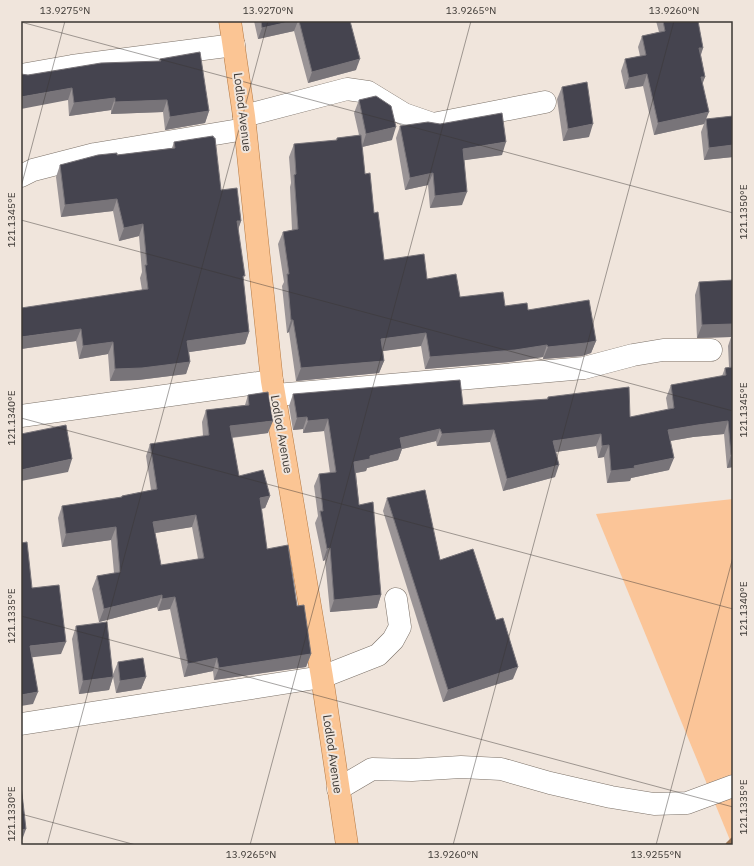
<svg xmlns="http://www.w3.org/2000/svg" width="754" height="866" viewBox="0 0 754 866" font-family="'IBM Plex Sans',sans-serif">
	<style>
		.green { fill: #fbc598 }
		.lines { fill: none; stroke-linecap: round; stroke-linejoin: round }
		.stream { stroke: #9d7553; stroke-width: 7 }
		.minor-casing { stroke: #7c7269; stroke-width: 23 }
		.major-casing { stroke: #b67a44; stroke-width: 23 }
		.minor { stroke: #fff; stroke-width: 22 }
		.major { stroke: #fbc594; stroke-width: 22 }
		.wall { fill: #9a9496; fill-rule: evenodd }
		.shaded-wall { fill: #787479 }
		.building { fill: #45444f; stroke: #787479; fill-rule: evenodd }
		.ticks { fill: none; stroke: #3a3632; stroke-width: 1; stroke-opacity: 0.45 }
		.labels { text-anchor: middle; dominant-baseline: central; stroke-width: 4; stroke-linejoin: round; paint-order: stroke }
		.street-label { font-size: 12px; fill: #3a3632; stroke: #f0e5dc }
		.neatline { fill: none; stroke: #3a3632; stroke-width: 1.5 }
		.ticks-label { font-size: 10px; text-anchor: middle; fill: #3a3632 }
	</style>
	<rect width="100%" height="100%" fill="#f0e5dc"/>
	<polygon class="green" points="733,499 733,845 732,845 596,514"/>
	<g class="lines">
		<polyline class="stream" points="729,845 733,841"/>
		<defs>
			<g id="minor">
				<polyline points="21,75 72,66 234,45"/>
				<polyline points="244,116 347,89 368,92 404,114 433,124 545,102"/>
				<polyline points="21,176 33,170 95,154 245,129"/>
				<polyline points="276,395 584,368 633,355 663,350 711,350"/>
				<polyline points="21,416 272,381"/>
				<polyline points="21,724 322,677 378,655 393,640 400,627 396,599"/>
				<polyline points="338,789 372,769 412,770 461,767 501,769 550,783 611,797 654,804 687,803 733,786"/>
			</g>
			<polyline id="major" points="230,21 244,116 272,381 322,677 347,845"/>
		</defs>
		<use href="#minor" class="minor-casing"/>
		<use href="#major" class="major-casing"/>
		<use href="#minor" class="minor"/>
		<use href="#major" class="major"/>
	</g>
	<g class="wall">
		<polygon points="254,21 350,21 356,70 308,83 294,31 258,39"/>
		<polygon points="656,21 698,21 703,48 701,55 705,77 702,83 706,119 733,116 733,157 704,160 701,132 704,124 654,135 643,86 625,89 621,71 625,59 640,56 638,47 642,36 659,32"/>
		<polygon points="160,59 209,111 205,123 165,130 163,112 111,114 111,110 69,116 68,100 28,75 159,61"/>
		<polygon points="562,87 589,137 563,141 557,99"/>
		<polygon points="359,100 392,140 362,147 365,174 374,213 384,260 427,279 460,297 505,306 528,310 596,341 591,353 582,356 543,359 543,357 510,362 425,369 421,346 382,351 384,361 379,373 296,381 289,332 287,333 282,286 284,282 278,244 283,232 292,230 290,187 291,183 289,157 294,144 336,141 337,138 359,135 354,113"/>
		<polygon points="400,126 502,155 464,160 462,205 430,208 428,185 405,190 396,138"/>
		<polygon points="174,142 221,190 241,221 238,229 249,332 245,344 189,352 190,362 186,374 138,380 110,381 108,354 79,359 76,341 21,349 142,290 140,278 142,272 139,236 119,241 113,211 61,217 56,177 60,165 117,155 172,148"/>
		<polygon points="733,280 733,467 727,468 724,434 693,437 670,441 669,470 631,478 630,481 607,483 604,457 598,458 596,446 556,452 555,477 503,491 490,442 437,446 436,441 402,449 398,460 367,468 366,471 356,473 359,505 381,595 377,608 330,612 325,560 323,561 315,523 318,516 314,486 319,474 330,473 324,431 303,433 303,429 293,430 289,406 293,394 463,405 547,399 548,397 630,417 668,410 666,398 671,385 722,376 725,368 729,367 728,346 731,337 697,338 695,295 699,282"/>
		<path d="M248,395L268,433L232,438L239,476L270,496L265,508L261,509L267,549L297,606L311,654L306,667L214,680L213,671L184,677L170,609L158,611L157,607L99,622L92,589L97,576L114,573L111,540L62,547L58,518L62,506L121,497L122,496L151,490L146,456L150,444L203,436L202,422L206,410L245,405ZM192,527L198,559L161,565L155,533Z"/>
		<polygon points="387,498 440,560 513,679 443,702 383,511"/>
		<polygon points="76,626 113,674 118,662 146,677 141,689 116,693 113,677 109,690 79,694 72,639"/>
	</g>
	<g class="shaded-wall">
		<polygon points="293,21 298,21 294,31 258,39 262,28"/>
		<polygon points="699,48 703,48 699,59"/>
		<polygon points="360,59 356,70 308,83 312,72"/>
		<polygon points="647,74 643,86 625,89 629,78"/>
		<polygon points="701,77 705,77 701,88"/>
		<polygon points="72,88 68,100 21,109 21,97"/>
		<polygon points="115,98 111,110 69,116 74,103"/>
		<polygon points="167,100 163,112 111,114 115,102"/>
		<polygon points="209,111 205,123 165,130 170,117"/>
		<polygon points="709,112 704,124 654,135 658,123"/>
		<polygon points="593,124 589,137 563,141 568,129"/>
		<polygon points="396,127 392,140 362,147 366,134"/>
		<polygon points="506,142 502,155 459,161 463,149"/>
		<polygon points="733,145 733,157 704,160 709,148"/>
		<polygon points="433,173 428,185 405,190 410,178"/>
		<polygon points="467,192 462,205 430,208 435,196"/>
		<polygon points="117,199 113,211 61,217 65,205"/>
		<polygon points="237,221 241,221 237,233"/>
		<polygon points="143,224 139,236 119,241 124,228"/>
		<polygon points="291,320 293,320 289,332 287,333"/>
		<polygon points="733,324 733,337 732,334 731,337 697,338 702,325"/>
		<polygon points="81,329 76,341 21,349 21,337"/>
		<polygon points="249,332 245,344 183,353 187,341"/>
		<polygon points="426,333 421,346 376,352 381,339"/>
		<polygon points="596,341 591,353 582,356 543,359 548,347"/>
		<polygon points="113,342 108,354 79,359 83,346"/>
		<polygon points="547,345 543,357 510,362 425,369 430,357"/>
		<polygon points="384,361 379,373 296,381 301,368"/>
		<polygon points="190,362 186,374 138,380 110,381 115,369"/>
		<polygon points="307,417 303,429 293,430 297,418"/>
		<polygon points="328,419 324,431 303,433 308,421"/>
		<polygon points="273,421 268,433 226,438 230,426"/>
		<polygon points="728,421 724,434 693,437 664,442 668,430 698,425"/>
		<polygon points="440,429 436,441 402,449 398,460 367,468 366,471 350,474 354,462 400,438"/>
		<polygon points="494,430 490,442 437,446 442,434"/>
		<polygon points="601,434 596,446 549,453 553,441"/>
		<polygon points="609,445 604,457 598,458 602,446"/>
		<polygon points="731,455 733,455 733,467 727,468"/>
		<polygon points="674,458 669,470 631,478 630,481 607,483 611,471"/>
		<polygon points="72,459 68,472 21,481 21,470"/>
		<polygon points="559,465 555,477 503,491 507,479"/>
		<polygon points="270,496 265,508 255,510 260,498"/>
		<polygon points="196,515 192,527 149,534 153,522"/>
		<polygon points="116,527 111,540 62,547 66,534"/>
		<polygon points="330,548 325,560 323,561 327,549"/>
		<polygon points="162,595 157,607 99,622 104,609"/>
		<polygon points="381,595 377,608 330,612 334,600"/>
		<polygon points="175,597 170,609 158,611 162,599"/>
		<polygon points="66,642 61,654 26,658 30,646"/>
		<polygon points="311,654 306,667 214,680 219,668"/>
		<polygon points="217,658 213,671 184,677 188,664"/>
		<polygon points="518,667 513,679 443,702 448,690"/>
		<polygon points="113,677 109,690 79,694 83,681"/>
		<polygon points="146,677 141,689 116,693 120,681"/>
		<polygon points="38,692 33,704 21,706 21,695"/>
		<polygon points="26,829 21,843 21,830"/>
	</g>
	<g class="building">
		<polygon points="261,21 293,21 262,28"/>
		<polygon points="299,21 350,21 360,59 312,72"/>
		<polygon points="663,21 698,21 703,48 699,48 705,77 701,77 709,112 658,123 647,74 629,78 625,59 646,55 642,36 665,31"/>
		<polygon points="200,52 209,111 170,117 167,100 115,102 115,98 74,103 72,88 21,97 21,74 28,75 101,63 161,61 160,59"/>
		<polygon points="587,82 593,124 568,129 562,87"/>
		<polygon points="376,96 391,106 396,127 366,134 359,100"/>
		<polygon points="502,113 506,142 463,149 467,192 435,196 433,173 410,178 400,126 428,122 440,124"/>
		<polygon points="733,116 733,145 709,148 706,119"/>
		<polygon points="361,135 365,174 370,173 374,213 378,212 384,260 424,254 427,279 456,274 460,297 503,292 505,306 527,303 528,310 589,300 596,341 586,343 548,347 547,345 515,350 430,357 426,333 381,339 384,361 301,368 293,320 291,320 287,274 289,274 283,232 298,229 294,175 296,174 294,144 337,140 337,138"/>
		<polygon points="213,136 214,138 215,138 221,190 237,188 241,221 237,221 245,276 243,276 249,332 187,341 190,362 142,368 115,369 113,342 83,346 81,329 21,337 21,308 148,289 145,265 147,265 143,224 124,228 117,199 65,205 60,165 98,155 117,153 117,155 175,148 174,142"/>
		<polygon points="733,280 733,324 702,325 699,282"/>
		<polygon points="732,334 733,334 733,346"/>
		<polygon points="733,367 733,455 731,455 728,421 698,425 668,430 674,458 634,466 635,468 611,471 609,445 602,446 601,434 553,441 559,465 507,479 494,430 442,434 440,429 400,438 402,448 370,456 370,459 354,462 359,505 373,502 381,595 334,600 330,548 327,549 320,511 323,511 319,474 336,472 328,419 308,421 307,417 297,418 293,394 460,380 463,405 548,399 548,397 629,387 630,417 674,408 671,385 726,375 725,368"/>
		<path d="M268,392L273,421L230,426L239,476L263,470L270,496L260,498L267,549L288,545L297,606L304,605L311,654L219,668L217,658L188,664L175,597L162,599V595L104,609L97,576L120,572L116,527L66,534L62,506L122,497V496L157,489L150,444L209,435L206,410L249,405L248,395ZM196,515L204,558L161,565L153,522Z"/>
		<polygon points="66,425 72,459 21,470 21,434"/>
		<polygon points="425,490 440,560 473,549 496,620 503,618 518,667 448,690 387,498"/>
		<polygon points="27,542 32,588 59,585 66,642 30,646 38,692 21,695 21,543"/>
		<polygon points="107,622 113,677 83,681 76,626"/>
		<polygon points="143,658 146,677 120,681 118,662"/>
		<polygon points="21,785 26,829 21,830"/>
	</g>
	<path class="ticks" d="M21,22L733,213M21,187L65,21M21,220L733,411M21,418L733,609M21,616L733,807M21,814L136,845M47,845L268,21M250,845L471,21M453,845L674,21M656,845L733,557"/>
	<g class="labels">
		<g class="street-label">
			<text transform="translate(243 112) rotate(83)">Lodlod Avenue</text>
			<text transform="translate(282 434) rotate(80)">Lodlod Avenue</text>
			<text transform="translate(333 754) rotate(82)">Lodlod Avenue</text>
		</g>
	</g>
	<rect width="754" height="866" fill="none" stroke="#f0e5dc" stroke-width="44"/>
	<rect x="22" y="22" width="710" height="822" class="neatline"/>
	<g class="ticks-label">
		<text x="65" y="14">13.9275°N</text>
		<text x="268" y="14">13.9270°N</text>
		<text x="471" y="14">13.9265°N</text>
		<text x="674" y="14">13.9260°N</text>
		<text transform="translate(743 212) rotate(-90)" y="4">121.1350°E</text>
		<text transform="translate(11 220) rotate(-90)" y="4">121.1345°E</text>
		<text transform="translate(743 410) rotate(-90)" y="4">121.1345°E</text>
		<text transform="translate(11 418) rotate(-90)" y="4">121.1340°E</text>
		<text transform="translate(743 609) rotate(-90)" y="4">121.1340°E</text>
		<text transform="translate(11 616) rotate(-90)" y="4">121.1335°E</text>
		<text transform="translate(743 807) rotate(-90)" y="4">121.1335°E</text>
		<text transform="translate(11 814) rotate(-90)" y="4">121.1330°E</text>
		<text x="251" y="858">13.9265°N</text>
		<text x="453" y="858">13.9260°N</text>
		<text x="656" y="858">13.9255°N</text>
	</g>
</svg>
